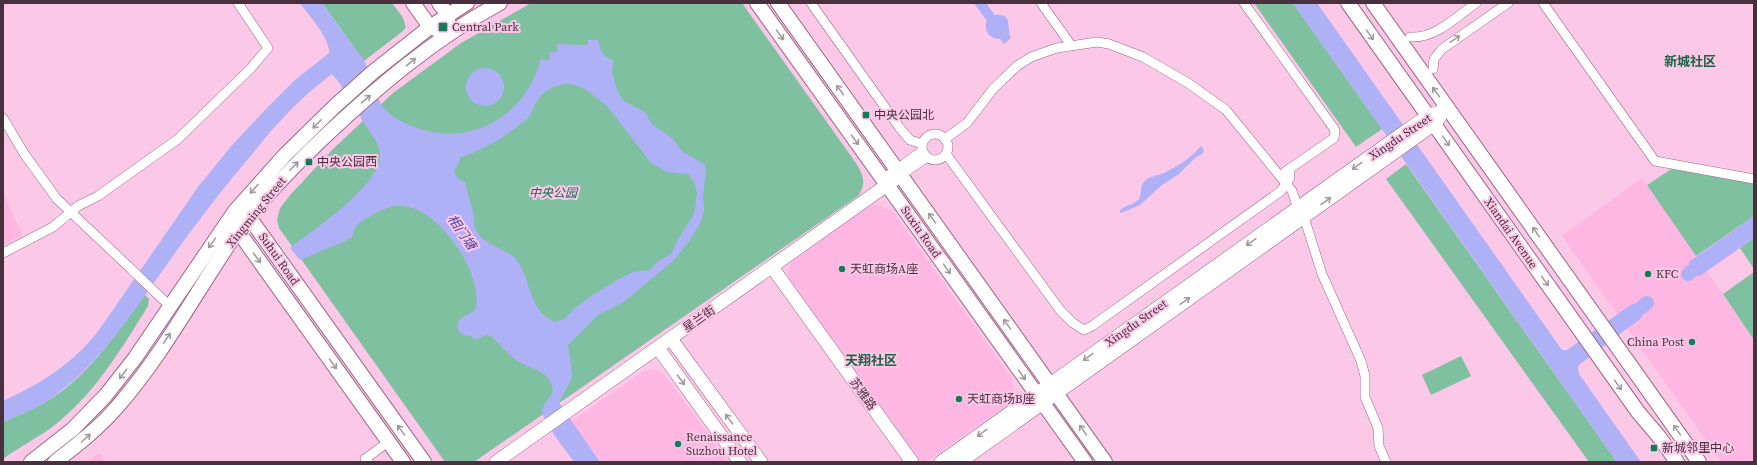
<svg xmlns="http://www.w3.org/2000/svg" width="1757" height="465" viewBox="0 0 1757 465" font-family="'Source Serif 4','Noto Sans SC',serif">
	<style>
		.built { fill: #feb7e2 }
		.green { fill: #7ec0a0 }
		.water { fill: #afb1f7; fill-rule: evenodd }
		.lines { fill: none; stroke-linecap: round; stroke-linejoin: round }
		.river { stroke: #afb1f7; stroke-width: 14 }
		.street-casing { stroke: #9f6689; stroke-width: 10 }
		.secondary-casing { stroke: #9f6689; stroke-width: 14 }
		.primary-casing { stroke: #9f6689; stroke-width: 16 }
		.street { stroke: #fff; stroke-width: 9 }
		.secondary { stroke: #fff; stroke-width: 13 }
		.primary { stroke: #fff; stroke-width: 14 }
		.street-bridge-casing { stroke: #9f6689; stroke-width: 10; stroke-linecap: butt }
		.street-bridge { stroke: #fff; stroke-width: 9 }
		.oneway { stroke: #a4989f }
		.poi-dot { fill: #127c57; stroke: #fcc8e7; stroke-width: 1.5 }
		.labels { text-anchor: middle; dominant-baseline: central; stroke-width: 4; stroke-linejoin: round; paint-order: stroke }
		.poi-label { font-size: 12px; fill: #49303f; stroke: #fcc8e7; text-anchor: start }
		.street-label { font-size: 12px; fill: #49303f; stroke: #fcc8e7 }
		.park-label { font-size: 12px; font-style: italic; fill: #136748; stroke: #fcc8e7 }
		.neighbourhood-label { font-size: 13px; font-weight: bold; fill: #1e6045; stroke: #fcc8e7 }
		.water-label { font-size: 13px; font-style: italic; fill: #4e45a8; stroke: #fcc8e7 }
	</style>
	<rect width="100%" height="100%" fill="#fcc8e7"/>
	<g class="built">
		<polygon points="1642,178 1754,340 1754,462 1721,462 1562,236"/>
		<polygon points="3,193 23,235 3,245"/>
		<polygon points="871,205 878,205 893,212 1012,379 1013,387 1011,400 1006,406 930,459 923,461 917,460 792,286 789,278 788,272 791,262"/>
		<polygon points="652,369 663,373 668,379 729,462 600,462 571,421 644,371"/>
		<polygon points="99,453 105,462 88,462"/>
	</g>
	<g class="green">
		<polygon points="322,3 392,3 402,16 406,27 403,31 364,61"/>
		<path d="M531,3H742L856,163C863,175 867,184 858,196L474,462H445L279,228L277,220L280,208L291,194L334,148L393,93L461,43Z"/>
		<polygon points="1254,3 1293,3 1382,129 1356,147"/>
		<polygon points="1406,164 1617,462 1589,462 1386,179"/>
		<polygon points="1673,168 1754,183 1754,216 1696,256 1647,185"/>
		<polygon points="1754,238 1754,269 1740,248"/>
		<polygon points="1754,272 1754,340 1723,294"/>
		<path d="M145,295L149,299L148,306C122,348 96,392 56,424C40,437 20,446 3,459V422C16,416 30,411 42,404C85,381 117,333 145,295Z"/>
		<polygon points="1461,356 1471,376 1431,395 1422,375"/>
	</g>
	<g class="water">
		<path d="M300,3H322C331,16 341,29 350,42C355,49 361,55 365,62C371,74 376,98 383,107C390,117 406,124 417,128C473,147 526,115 541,59L549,61L550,52H557V44L588,45V40H598C600,50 604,58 614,61L613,63L612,73L618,93L624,101L645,112L652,124L672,138L682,151L704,164L706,170L703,196L704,210L701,222L688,243L674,260L624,302L598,315L568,345L571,364L572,378L560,400V404L600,462H574C568,453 541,420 542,410C543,404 551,397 553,391C551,369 529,370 516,360C507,353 499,344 491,336L487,335L474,340L471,336C460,337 454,329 460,319C465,314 475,314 476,307C482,270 435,201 395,206C385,207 360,220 355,228C353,232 354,236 350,239L300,260L290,248C313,230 380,186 380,155C380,143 368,130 362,120C353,104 344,88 332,74C302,96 276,124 253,153C220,192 190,231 161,273C130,316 100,362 57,394C41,407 22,414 3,422V401C42,383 76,362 101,327L198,187L233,144L264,111L295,80L329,53C331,40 308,14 300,3ZM572,84L587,90L608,107L651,163L667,172L688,174L694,182L697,194L694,214L680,236L671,254L658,261L650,270L633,272L619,279L594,294L575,308L564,319L555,322C528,310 533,285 518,262C509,248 487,248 477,232C473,226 475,218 473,212C470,202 467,192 465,182L458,179L454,172L461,157C484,150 509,134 527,119C532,114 533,108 536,103C543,89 558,83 572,84Z"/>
		<path d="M974,3H986L995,15C1014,13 1006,29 1011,38L1004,44L1000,39C990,39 983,31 987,21Z"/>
		<polygon points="1293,3 1317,3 1562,350 1567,350 1632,304 1636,303 1642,307 1643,315 1640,319 1580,364 1578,367 1579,374 1641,462 1617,462"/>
		<circle cx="485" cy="87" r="19"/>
		<path d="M1201,146L1204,150L1203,153L1195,158L1179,174L1162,185L1140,205L1121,213L1119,212C1123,205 1132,206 1137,201C1143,197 1139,187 1144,182C1149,176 1157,176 1164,173C1178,166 1191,158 1201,146Z"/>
		<path d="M1754,216V238L1700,276C1692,276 1690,274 1688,267L1690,261Z"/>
	</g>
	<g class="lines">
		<g class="river">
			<polyline points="1688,274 1690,272"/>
			<polyline points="1642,307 1647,303"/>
		</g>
		<defs>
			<g id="street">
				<polyline points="811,3 899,127 910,140 922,144"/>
				<polyline points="1041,3 1071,45"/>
				<polyline points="1244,3 1335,130 1334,138 1285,172"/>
				<polyline points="1543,3 1655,161 1754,179"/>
				<path d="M1410,37C1435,39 1456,17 1476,3"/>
				<polyline points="1433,69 1434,59 1442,49 1508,3"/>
				<polyline points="3,118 25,155 57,199 129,267"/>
				<circle cx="935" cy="147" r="13"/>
				<polyline points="945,139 967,123 993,89 1017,66 1031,57 1057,48 1097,42 1109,44 1143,57 1188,83 1226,110 1292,191 1298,208 1304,217 1322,274 1361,361 1365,376 1365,397 1378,428 1379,446 1386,462"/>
				<polyline points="946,154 1060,310 1073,323 1084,330 1092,326 1281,191 1290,178 1289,169"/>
				<polyline points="901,175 927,157"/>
				<polyline points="883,179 922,151"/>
				<polyline points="3,253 53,227 78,206 98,196 178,139 251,68 268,48 238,3"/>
				<polyline points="156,293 170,306"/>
				<polyline points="368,462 365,459 388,442"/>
			</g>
			<g id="secondary">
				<polyline points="772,267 912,462"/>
				<polyline points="671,339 761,462"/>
				<polyline points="658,348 740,462"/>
				<polyline points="496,462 901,175"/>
				<polyline points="941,462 1410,128 1428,116 1448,109"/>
				<polyline points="960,462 1416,137 1434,124 1440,117"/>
			</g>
			<g id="primary">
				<polyline points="413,3 430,27 438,30"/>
				<polyline points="439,3 448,15 448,24"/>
				<polyline points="757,3 1085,462"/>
				<polyline points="778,3 1105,462"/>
				<polyline points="1348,3 1638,412 1660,438 1677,462"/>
				<polyline points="1373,3 1699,462"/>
				<polyline points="241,214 249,217 424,462"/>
				<polyline points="237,224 238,231 403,462"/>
				<polyline points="31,462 73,429 106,395 135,358 235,211 284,156 335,106 373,72 430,27 467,3"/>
				<path d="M55,462C77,445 99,428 118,406C164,353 197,290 237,232C261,199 291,169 320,141C375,89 433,39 500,3"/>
			</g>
		</defs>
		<use href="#street" class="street-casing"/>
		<use href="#secondary" class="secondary-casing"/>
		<use href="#primary" class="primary-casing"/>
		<use href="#street" class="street"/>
		<use href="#secondary" class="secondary"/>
		<use href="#primary" class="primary"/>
		<defs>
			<polyline id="street-bridge" points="129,267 156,293"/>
		</defs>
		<use href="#street-bridge" class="street-bridge-casing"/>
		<use href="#street-bridge" class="street-bridge"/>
	</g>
	<defs><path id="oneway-shaft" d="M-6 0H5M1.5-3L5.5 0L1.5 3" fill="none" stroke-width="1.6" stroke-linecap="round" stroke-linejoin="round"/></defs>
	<g class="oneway">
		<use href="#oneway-shaft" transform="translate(780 35) rotate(54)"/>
		<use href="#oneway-shaft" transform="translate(1370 35) rotate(55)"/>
		<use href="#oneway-shaft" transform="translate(1455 39) rotate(-34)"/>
		<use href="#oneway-shaft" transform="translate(411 62) rotate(-39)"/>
		<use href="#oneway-shaft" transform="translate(840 90) rotate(-126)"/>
		<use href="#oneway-shaft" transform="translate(1436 92) rotate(-126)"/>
		<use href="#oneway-shaft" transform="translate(366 99) rotate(-40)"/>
		<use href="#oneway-shaft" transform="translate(317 124) rotate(135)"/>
		<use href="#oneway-shaft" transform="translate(855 140) rotate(54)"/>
		<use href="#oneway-shaft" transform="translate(1446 141) rotate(55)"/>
		<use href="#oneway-shaft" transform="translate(294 166) rotate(-45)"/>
		<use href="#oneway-shaft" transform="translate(1357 166) rotate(144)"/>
		<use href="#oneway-shaft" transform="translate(254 189) rotate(132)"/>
		<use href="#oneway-shaft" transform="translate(1326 201) rotate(-35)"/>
		<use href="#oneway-shaft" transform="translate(932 218) rotate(-125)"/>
		<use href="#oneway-shaft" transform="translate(1536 232) rotate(-125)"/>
		<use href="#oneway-shaft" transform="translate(1251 242) rotate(145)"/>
		<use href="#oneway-shaft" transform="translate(212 243) rotate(125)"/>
		<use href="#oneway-shaft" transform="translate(257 258) rotate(54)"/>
		<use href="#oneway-shaft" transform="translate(947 269) rotate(55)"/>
		<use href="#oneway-shaft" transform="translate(1545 281) rotate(55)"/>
		<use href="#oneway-shaft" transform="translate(1185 301) rotate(-35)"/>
		<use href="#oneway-shaft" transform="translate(1007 324) rotate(-125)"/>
		<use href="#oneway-shaft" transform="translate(167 338) rotate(-56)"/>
		<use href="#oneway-shaft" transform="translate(1088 357) rotate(145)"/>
		<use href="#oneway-shaft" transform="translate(333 364) rotate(54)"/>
		<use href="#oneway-shaft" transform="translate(123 374) rotate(127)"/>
		<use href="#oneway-shaft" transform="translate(1022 375) rotate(55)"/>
		<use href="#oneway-shaft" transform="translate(681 380) rotate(54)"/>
		<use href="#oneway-shaft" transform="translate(1618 385) rotate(55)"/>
		<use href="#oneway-shaft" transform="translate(729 419) rotate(-126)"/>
		<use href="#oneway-shaft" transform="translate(401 430) rotate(-126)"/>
		<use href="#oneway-shaft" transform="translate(1083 430) rotate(-125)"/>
		<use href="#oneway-shaft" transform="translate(1677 430) rotate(-125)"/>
		<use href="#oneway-shaft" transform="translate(982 433) rotate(144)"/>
		<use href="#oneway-shaft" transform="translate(86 438) rotate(-42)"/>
	</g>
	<g class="poi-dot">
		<rect x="438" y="22" width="10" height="10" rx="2"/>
		<rect x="862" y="111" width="8" height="8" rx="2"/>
		<rect x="305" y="158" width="8" height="8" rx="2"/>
		<circle cx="842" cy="269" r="4"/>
		<circle cx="1648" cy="274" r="4"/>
		<circle cx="1692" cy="342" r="4"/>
		<circle cx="959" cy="399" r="4"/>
		<circle cx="678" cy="444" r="4"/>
		<rect x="1650" y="444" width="8" height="8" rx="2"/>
	</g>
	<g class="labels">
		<g class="poi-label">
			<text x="452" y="27">Central Park</text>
			<text x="874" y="115">中央公园北</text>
			<text x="317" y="162">中央公园西</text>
			<text x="850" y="269">天虹商场A座</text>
			<text x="1656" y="274">KFC</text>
			<text x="1684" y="342" text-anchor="end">China Post</text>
			<text x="967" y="399">天虹商场B座</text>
			<text x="686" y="437">Renaissance<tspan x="686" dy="14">Suzhou Hotel</tspan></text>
			<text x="1662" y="448">新城邻里中心</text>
		</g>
		<g class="street-label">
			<text transform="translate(1400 137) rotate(-34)">Xingdu Street</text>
			<text transform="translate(256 212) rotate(-51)">Xingming Street</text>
			<text transform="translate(921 232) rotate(55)">Suxiu Road</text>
			<text transform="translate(1511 233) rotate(55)">Xiandai Avenue</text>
			<text transform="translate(279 259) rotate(55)">Suhui Road</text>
			<text transform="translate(699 319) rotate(-35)">星兰街</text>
			<text transform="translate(1136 323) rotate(-35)">Xingdu Street</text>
			<text transform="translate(863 394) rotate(54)">苏雅路</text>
		</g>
		<g class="park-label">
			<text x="553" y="193">中央公园</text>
		</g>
		<g class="neighbourhood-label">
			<text x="1690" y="61">新城社区</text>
			<text x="871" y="360">天翔社区</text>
		</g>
		<g class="water-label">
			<text transform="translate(462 232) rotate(55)">相门塘</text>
		</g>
	</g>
	<rect width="1757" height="465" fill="none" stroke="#49303f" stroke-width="8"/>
</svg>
